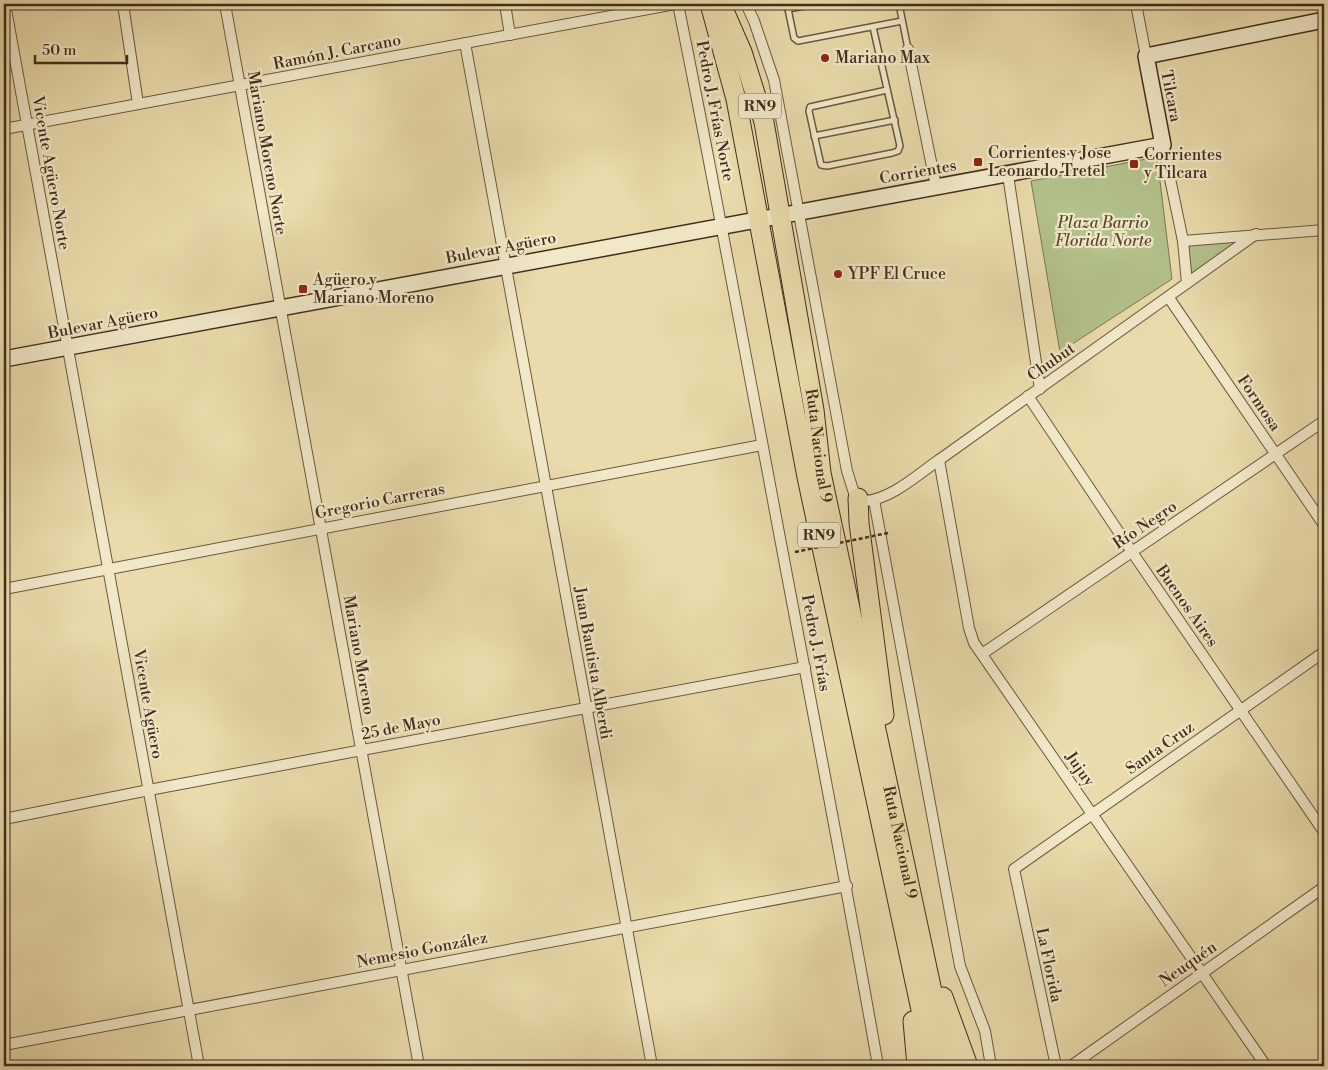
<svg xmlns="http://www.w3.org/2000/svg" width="1328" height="1070" viewBox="0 0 1328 1070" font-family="'Libre Bodoni',serif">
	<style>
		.green { fill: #b3c18b; stroke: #7a7854 }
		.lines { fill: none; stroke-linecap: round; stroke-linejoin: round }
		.lane-casing { stroke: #6a5940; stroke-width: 8 }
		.street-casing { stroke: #6a5940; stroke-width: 12 }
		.secondary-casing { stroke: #402e1c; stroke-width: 18 }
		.highway-casing { stroke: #402e1c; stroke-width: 21 }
		.lane { stroke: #f1e8c8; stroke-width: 5 }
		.street { stroke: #f1e8c8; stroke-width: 10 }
		.secondary { stroke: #f1e8c8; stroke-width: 15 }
		.highway { stroke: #e9dbab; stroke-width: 19 }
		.path-bridge { stroke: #402e1c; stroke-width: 2.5; stroke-dasharray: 4 2.5; stroke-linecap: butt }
		.poi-dot { fill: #8f2418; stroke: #f1e8c8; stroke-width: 2 }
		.labels { text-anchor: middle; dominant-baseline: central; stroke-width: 4.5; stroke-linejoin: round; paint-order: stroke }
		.shield { fill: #f1e8c8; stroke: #756650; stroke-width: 1 }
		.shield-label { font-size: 15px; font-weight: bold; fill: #402e1c }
		.street-label { font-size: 16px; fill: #402e1c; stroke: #f1e8c8 }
		.poi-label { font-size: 16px; fill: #402e1c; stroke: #f1e8c8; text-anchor: start }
		.park-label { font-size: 16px; font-style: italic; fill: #574b32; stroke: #f1e8c8 }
	</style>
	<rect width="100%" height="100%" fill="#e9dbab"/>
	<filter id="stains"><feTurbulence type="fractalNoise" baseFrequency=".004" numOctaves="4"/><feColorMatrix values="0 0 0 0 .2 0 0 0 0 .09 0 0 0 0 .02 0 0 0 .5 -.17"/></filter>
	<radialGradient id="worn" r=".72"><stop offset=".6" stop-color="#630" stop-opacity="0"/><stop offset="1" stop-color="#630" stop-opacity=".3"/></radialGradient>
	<g class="green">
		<polygon points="1157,157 1172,279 1060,352 1031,181"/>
		<polygon points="1250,236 1189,280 1185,244"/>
	</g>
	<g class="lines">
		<defs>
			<g id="lane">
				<polyline points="787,4 794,38 798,41 902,21"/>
				<polyline points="899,4 908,49"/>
				<polyline points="788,9 815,4"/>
				<polyline points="873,27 900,146 898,151 892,153 827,166 821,165 809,111 810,107 887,90"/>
				<polyline points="814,136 895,120"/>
			</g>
			<g id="street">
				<polyline points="5,4 199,1066"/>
				<polyline points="123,4 138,104"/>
				<polyline points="225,4 419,1066"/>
				<polyline points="505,4 510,35"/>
				<path d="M678,4C708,151 735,299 763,447C801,653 842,859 878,1066"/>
				<path d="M746,4L754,21L774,80L847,471L854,493L865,501C892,499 918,474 939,460L1256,234"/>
				<polyline points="1136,4 1146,56"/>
				<polyline points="465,43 652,1066"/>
				<polyline points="908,49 936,186"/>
				<polyline points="4,129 675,4"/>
				<polyline points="1163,145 1183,241 1187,283"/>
				<polyline points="1008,175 1040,389"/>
				<polyline points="1183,241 1324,230"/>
				<polyline points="1169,298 1324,525"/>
				<polyline points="1028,396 1132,552 1324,832"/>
				<polyline points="939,460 969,628 974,643 1266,1066"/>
				<polyline points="874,500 960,966 985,1031 991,1066"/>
				<polyline points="4,589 762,445"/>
				<polyline points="982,654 1324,421"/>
				<polyline points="4,819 149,790 805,667"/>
				<polyline points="4,1045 847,886"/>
				<polyline points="1056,1066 1014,869 1324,652"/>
				<polyline points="1071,1066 1324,887"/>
			</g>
			<polyline id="secondary" points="4,359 1163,145 1146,56 1324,20"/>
			<g id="highway">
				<polyline points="710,4 736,99 807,477 933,1066"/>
				<path id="s1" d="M721,4L742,52L764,122L814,410L821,473L948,1066"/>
				<polyline points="858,498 859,523 884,715"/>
				<polyline points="943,997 968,1066"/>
				<polyline points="913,1021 917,1066"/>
			</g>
		</defs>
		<use href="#lane" class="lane-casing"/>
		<use href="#street" class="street-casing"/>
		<use href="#secondary" class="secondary-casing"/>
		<use href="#highway" class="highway-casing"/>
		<use href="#lane" class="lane"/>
		<use href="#street" class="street"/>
		<use href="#secondary" class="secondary"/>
		<use href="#highway" class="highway"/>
		<polyline class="path-bridge" points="795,552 888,533"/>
	</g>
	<g class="poi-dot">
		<circle cx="825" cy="58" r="5"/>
		<rect x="973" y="157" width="10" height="10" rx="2.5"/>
		<rect x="1129" y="159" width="10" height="10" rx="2.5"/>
		<circle cx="838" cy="274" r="5"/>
		<rect x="298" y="284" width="10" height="10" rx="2.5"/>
	</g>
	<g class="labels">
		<g class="shield">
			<rect x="739" y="93.5" width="42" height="25" rx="4"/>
			<rect x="798" y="522.5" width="42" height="25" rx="4"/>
		</g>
		<g class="shield-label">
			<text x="760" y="106">RN9</text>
			<text x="819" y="535">RN9</text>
		</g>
		<g class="street-label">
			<text transform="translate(337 52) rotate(-11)">Ramón J. Carcano</text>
			<text transform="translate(1171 96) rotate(79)">Tilcara</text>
			<text transform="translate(715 111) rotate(79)">Pedro J. Frías Norte</text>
			<text transform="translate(267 153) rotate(80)">Mariano Moreno Norte</text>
			<text transform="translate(918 172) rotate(-10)">Corrientes</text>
			<text transform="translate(51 173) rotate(80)">Vicente Agüero Norte</text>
			<text transform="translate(501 248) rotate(-11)">Bulevar Agüero</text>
			<text transform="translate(103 323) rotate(-11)">Bulevar Agüero</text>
			<text transform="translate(1051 362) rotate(-35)">Chubut</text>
			<text transform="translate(1259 403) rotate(56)">Formosa</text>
			<text stroke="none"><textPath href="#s1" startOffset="454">Ruta Nacional 9</textPath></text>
			<text transform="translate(380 501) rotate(-11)">Gregorio Carreras</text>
			<text transform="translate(1145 525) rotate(-34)">Río Negro</text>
			<text transform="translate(1187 606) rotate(55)">Buenos Aires</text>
			<text transform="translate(816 643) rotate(79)">Pedro J. Frías</text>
			<text transform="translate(359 655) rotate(80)">Mariano Moreno</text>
			<text transform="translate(593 663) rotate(80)">Juan Bautista Alberdi</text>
			<text transform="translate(148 704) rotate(80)">Vicente Agüero</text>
			<text transform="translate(401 727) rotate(-11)">25 de Mayo</text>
			<text transform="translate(1160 748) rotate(-35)">Santa Cruz</text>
			<text transform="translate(1080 769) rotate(55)">Jujuy</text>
			<text stroke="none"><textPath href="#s1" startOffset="859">Ruta Nacional 9</textPath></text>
			<text transform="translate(422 950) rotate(-11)">Nemesio González</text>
			<text transform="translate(1188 964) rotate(-35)">Neuquén</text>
			<text transform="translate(1049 965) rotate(78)">La Florida</text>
		</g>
		<g class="poi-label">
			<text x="835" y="58">Mariano Max</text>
			<text x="988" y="153">Corrientes y Jose<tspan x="988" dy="18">Leonardo Tretel</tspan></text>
			<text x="1144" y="155">Corrientes<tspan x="1144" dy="18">y Tilcara</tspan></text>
			<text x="848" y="274">YPF El Cruce</text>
			<text x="313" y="280">Agüero y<tspan x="313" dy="18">Mariano Moreno</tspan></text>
		</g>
		<g class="park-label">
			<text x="1103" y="223">Plaza Barrio<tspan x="1103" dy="18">Florida Norte</tspan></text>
		</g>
	</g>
	<rect width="1328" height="1070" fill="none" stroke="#e9dbab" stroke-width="20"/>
	<rect x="5" y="5" width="1318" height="1060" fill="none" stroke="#402e1c" stroke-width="2.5"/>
	<rect x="10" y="10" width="1308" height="1050" fill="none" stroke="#402e1c"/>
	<path d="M35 55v8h92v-8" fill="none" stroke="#402e1c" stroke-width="2.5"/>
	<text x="42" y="55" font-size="15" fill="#402e1c" stroke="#f1e8c8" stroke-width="4" paint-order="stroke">50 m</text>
	<rect width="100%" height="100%" filter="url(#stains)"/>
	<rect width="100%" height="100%" fill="url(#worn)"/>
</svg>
